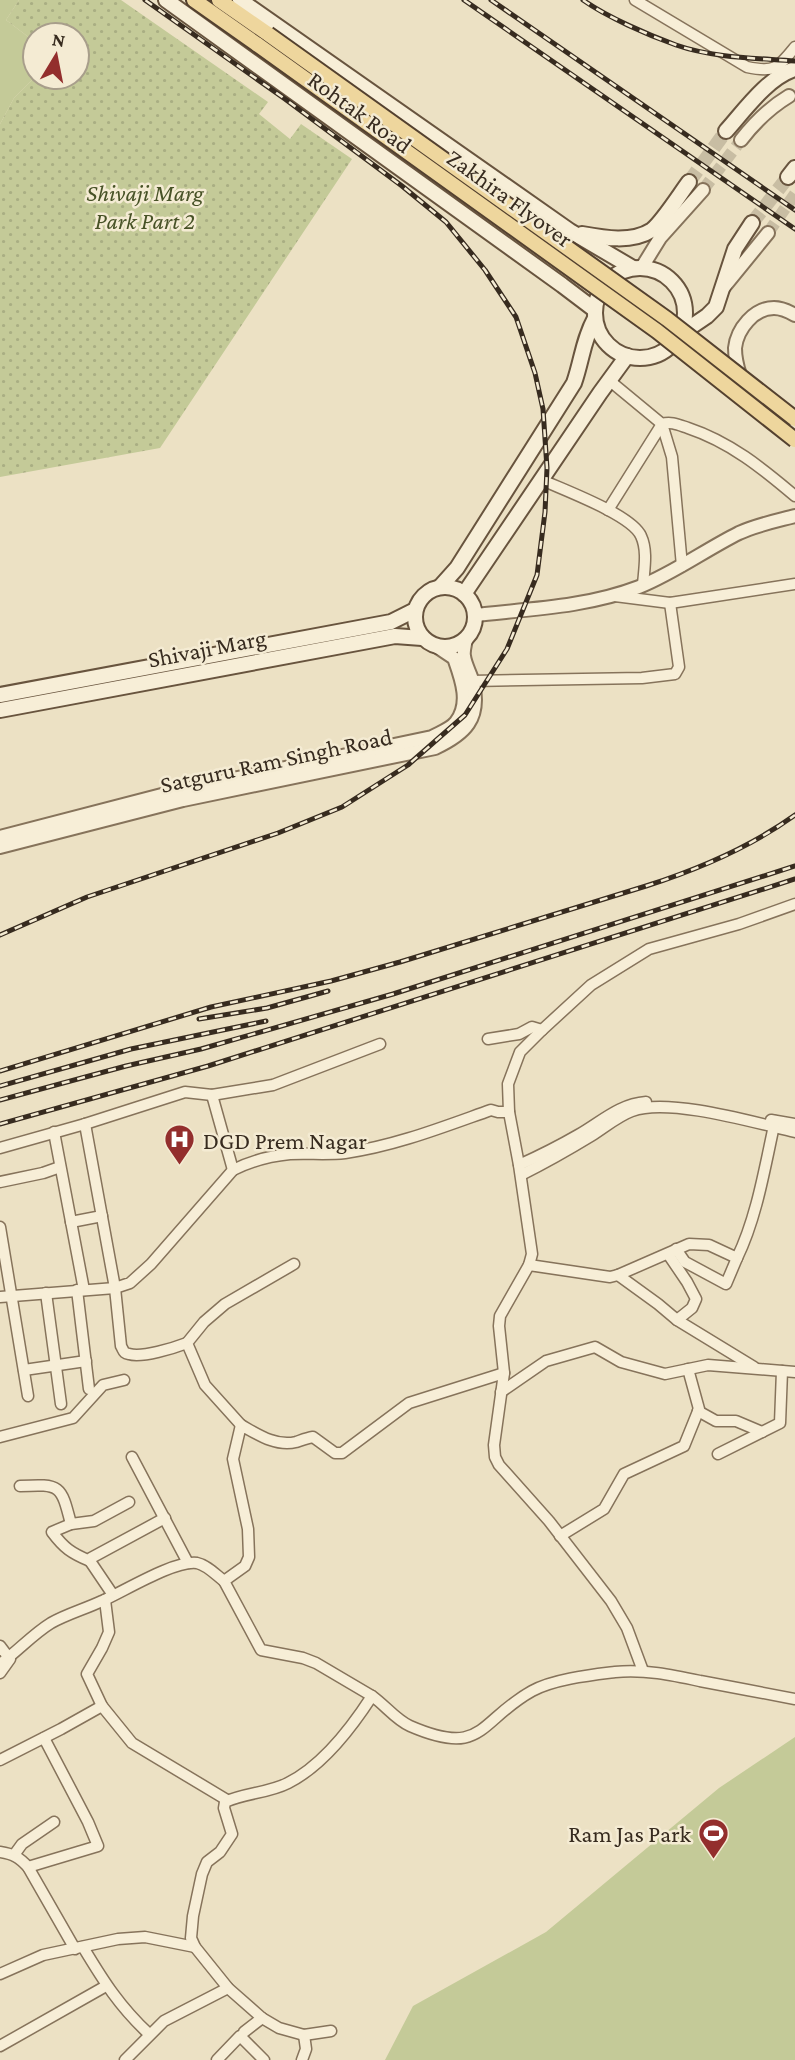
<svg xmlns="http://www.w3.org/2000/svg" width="795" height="2060" viewBox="0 0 795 2060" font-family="'Crimson Pro',serif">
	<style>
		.grass { fill: #c4ca98 }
		.park { fill: url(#park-dots) }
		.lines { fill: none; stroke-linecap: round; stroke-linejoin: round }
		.tertiary-tunnel { stroke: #c8bda3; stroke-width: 12; stroke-dasharray: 12 6; stroke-linecap: butt }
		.secondary-tunnel { stroke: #c8bda3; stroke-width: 14; stroke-dasharray: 14 7; stroke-linecap: butt }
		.minor-casing { stroke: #86735b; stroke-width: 13 }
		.tertiary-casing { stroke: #86735b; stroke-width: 16 }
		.secondary-casing { stroke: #68543e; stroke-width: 18 }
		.primary-casing { stroke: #54412f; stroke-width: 18 }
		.minor { stroke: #f7eed7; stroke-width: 10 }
		.tertiary { stroke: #f7eed7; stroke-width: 12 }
		.secondary { stroke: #f7eed7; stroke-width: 14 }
		.primary { stroke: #eed69d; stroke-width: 14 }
		.rail-casing { stroke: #372b1f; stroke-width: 5 }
		.rail { stroke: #f4ebd3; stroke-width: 2.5; stroke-dasharray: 8; stroke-linecap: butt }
		.primary-bridge-casing { stroke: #54412f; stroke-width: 18; stroke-linecap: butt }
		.primary-bridge { stroke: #eed69d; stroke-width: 14 }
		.labels { text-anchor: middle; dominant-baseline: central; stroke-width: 5; stroke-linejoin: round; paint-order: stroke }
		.street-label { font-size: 24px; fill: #372b1f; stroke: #f4ebd3 }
		.park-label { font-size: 24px; font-style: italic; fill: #475226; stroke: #f4ebd3 }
		.poi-label { font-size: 24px; fill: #372b1f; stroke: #f4ebd3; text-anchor: start }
	</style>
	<defs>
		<pattern id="park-dots" width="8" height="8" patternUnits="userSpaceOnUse" patternTransform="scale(1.75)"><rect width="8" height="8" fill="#c4ca98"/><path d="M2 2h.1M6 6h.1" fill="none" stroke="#a9ae83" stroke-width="1.8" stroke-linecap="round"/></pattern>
	</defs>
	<rect width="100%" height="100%" fill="#ece1c4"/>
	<g class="grass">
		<polygon points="0,0 19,0 6,20 35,42 35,77 14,98 0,124"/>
		<polygon points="795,1737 795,2060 385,2060 413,2006 546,1932 719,1788"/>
	</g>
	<polygon class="park" points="19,0 121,0 268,102 259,114 290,139 301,124 352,159 160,448 0,477 0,124 14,98 35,77 77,77 77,35 35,35 35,42 6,20"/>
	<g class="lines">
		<g class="tertiary-tunnel">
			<polyline points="703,190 741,140"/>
			<polyline points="768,233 795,194"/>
		</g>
		<g class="secondary-tunnel">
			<polyline points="689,182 726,131"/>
			<polyline points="752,223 788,177"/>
		</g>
		<defs>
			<g id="minor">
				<path d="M635,0L747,67C775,73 778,68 795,47"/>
				<polyline points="610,381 662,424 672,457 682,566"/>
				<path d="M542,480C564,490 632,515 641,536C648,551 644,570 643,585"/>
				<path d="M608,510L662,424C671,421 679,425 688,428C730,442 762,468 795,496"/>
				<polyline points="615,596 670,603 795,584"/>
				<polyline points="472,681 642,678 675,674 679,667 670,603"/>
				<polyline points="488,1039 519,1034 532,1027 542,1030"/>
				<polyline points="212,1095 233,1170"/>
				<polyline points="771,1120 795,1124"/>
				<path d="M85,1124L115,1288L121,1346C124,1351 123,1353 129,1354C142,1358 174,1348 187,1343"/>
				<polyline points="54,1132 84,1290"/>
				<polyline points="0,1148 85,1124 185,1092 212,1095 273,1085 380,1044"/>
				<path d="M519,1165C539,1156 559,1146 578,1135C601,1122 619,1104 646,1102"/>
				<path d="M521,1175C545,1163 568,1150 591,1136C604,1128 618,1116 632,1111C668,1097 756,1123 795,1132"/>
				<polyline points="0,1182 43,1173 60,1167"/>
				<polyline points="71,1222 102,1216"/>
				<polyline points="0,1227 28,1396"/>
				<polyline points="676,1249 685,1262 726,1284 737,1258"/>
				<polyline points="668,1254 687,1282 696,1299 692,1308 677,1320"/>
				<path d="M529,1265L610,1277L618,1275L689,1244L709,1245L737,1258C757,1217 765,1166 775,1121"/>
				<polyline points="618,1275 658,1304 677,1320 754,1367"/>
				<polyline points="77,1290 89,1389"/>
				<polyline points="46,1293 61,1404"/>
				<path d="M0,1297L115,1288L130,1283L151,1264L233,1170C251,1161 269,1156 290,1154C308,1153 327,1155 345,1153C395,1146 443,1127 491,1110L498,1112H509"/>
				<polyline points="24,1370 86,1361"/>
				<polyline points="501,1392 546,1361 595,1347 621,1362 665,1374 708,1365 795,1372"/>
				<polyline points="698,1411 716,1421 736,1421 762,1432"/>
				<polyline points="241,1425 205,1385 187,1343 204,1322 225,1304 294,1264"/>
				<polyline points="0,1437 73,1418 103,1385 124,1380"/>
				<polyline points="718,1454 780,1423 782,1371"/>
				<polyline points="132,1457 188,1563"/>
				<path d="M20,1486C61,1484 61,1485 71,1524"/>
				<polyline points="560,1536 604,1509 624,1474 684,1446 699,1409 688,1369"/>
				<path d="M90,1561C71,1553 64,1548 52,1532L71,1524L94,1521L129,1502"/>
				<polyline points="113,1595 90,1561 91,1558 165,1518"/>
				<polyline points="105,1600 109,1632 102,1648 87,1674 102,1706 132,1743 227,1800"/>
				<polyline points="0,1646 9,1658"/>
				<path d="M0,1664C18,1651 33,1634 51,1623C67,1614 85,1609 102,1601C123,1592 174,1560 197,1563C207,1565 216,1575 224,1581"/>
				<polyline points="643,1671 627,1628 611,1601 549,1521 499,1465 495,1457 494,1445 504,1373 499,1326 500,1316 529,1265 532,1254 519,1165 509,1112 508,1084 520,1052 542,1030 591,985 649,949 739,924 795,904"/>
				<polyline points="0,1673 10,1659"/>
				<path d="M372,1696L316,1663L303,1658L261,1650L224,1581L245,1566L249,1557L248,1529L233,1459L241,1425C257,1434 276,1447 296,1442C302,1440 307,1438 313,1437L335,1453H342L409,1403L504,1373"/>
				<polyline points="0,1760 61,1729 102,1706"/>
				<path d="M0,1852C13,1854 19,1857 28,1867L75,1949"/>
				<polyline points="14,1855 22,1844 54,1822"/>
				<polyline points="28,1867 98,1846 88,1822 44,1738"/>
				<path d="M83,1947C104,1982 120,2007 149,2034"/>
				<polyline points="0,1974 43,1955 118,1939 145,1937 195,1947"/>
				<path d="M331,2031L304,2035L279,2028L262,2018L228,1988L195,1947L191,1938L193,1916L202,1874L207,1862L220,1852L232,1834L224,1808L225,1802C244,1793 269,1793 288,1783C322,1766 352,1727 372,1696C385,1705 396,1720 410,1726C484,1758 478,1721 532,1691C554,1679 591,1675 615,1672C644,1669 672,1675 700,1681C732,1687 763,1693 795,1699"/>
				<polyline points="244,2032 262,2018"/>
				<polyline points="0,2046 106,1986"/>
				<polyline points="125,2060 164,2021 228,1988"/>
				<polyline points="217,2060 240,2036 264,2060"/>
				<polyline points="302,2060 306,2049 304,2035"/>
			</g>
			<g id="tertiary">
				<path d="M741,140C755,122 769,108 789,96"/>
				<polyline points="646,268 644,264 660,238 703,190"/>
				<polyline points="724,287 768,233"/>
				<path d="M740,375C737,366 735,358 735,348C737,329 754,308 774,308C782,308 788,311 795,315"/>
				<path d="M475,615C530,609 587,607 639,587C674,573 705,550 739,533C756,525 776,521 795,516"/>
				<path d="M0,837L181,790L432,737C439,733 451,729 456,722C471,703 461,678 454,658L436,646"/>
				<path d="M0,847L183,800L435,748C465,734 481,719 473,683C471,674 465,665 464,656C463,651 465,645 466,639"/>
			</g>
			<g id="secondary">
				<polyline points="166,0 562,285 595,310"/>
				<polyline points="240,0 570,231 633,268"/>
				<path d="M726,131C744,111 768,77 795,69"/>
				<polyline points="788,177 795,168"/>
				<path d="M582,234C604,238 632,243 652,230C663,221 680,194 689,182"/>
				<circle cx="640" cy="313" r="45"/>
				<polyline points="679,335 707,316 716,307 735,249 752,223"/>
				<circle cx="445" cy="617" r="30"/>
				<path d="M440,587L457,568L574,383C582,360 583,340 595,318"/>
				<polyline points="464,594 600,393 627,356"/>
				<polyline points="0,695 391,622 415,610"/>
				<polyline points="0,710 395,636 422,638"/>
			</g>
			<g id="primary">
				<polyline points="194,0 258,45"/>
				<polyline points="219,0 268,34"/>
			</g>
		</defs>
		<use href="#minor" class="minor-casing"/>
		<use href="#tertiary" class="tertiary-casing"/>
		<use href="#secondary" class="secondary-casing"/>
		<use href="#primary" class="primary-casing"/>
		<use href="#minor" class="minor"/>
		<use href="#tertiary" class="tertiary"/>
		<use href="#secondary" class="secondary"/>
		<use href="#primary" class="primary"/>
		<defs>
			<g id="rail">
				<polyline points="464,0 795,229"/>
				<polyline points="491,0 795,210"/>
				<path d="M583,0C607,17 648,35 676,45C713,58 756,58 795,61"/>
				<polyline points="0,935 87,897 278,833 342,807 408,765 465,715 507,649 537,575 545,512 547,468 543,409 535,373 516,317 485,270 446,222 402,186 285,99 145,0"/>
				<polyline points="199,1019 267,1008 328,991"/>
				<path d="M0,1071L211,1007L331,981L400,962L646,886C699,869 749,848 795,815"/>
				<polyline points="0,1086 131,1049 266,1021"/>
				<polyline points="0,1100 126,1066 201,1049 393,994 795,866"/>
				<polyline points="0,1124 208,1066 795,879"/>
			</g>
		</defs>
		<use href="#rail" class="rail-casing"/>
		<use href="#rail" class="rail"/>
		<defs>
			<g id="primary-bridge">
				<polyline points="268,34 667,319 795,419"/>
				<polyline points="258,45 657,331 795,440"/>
			</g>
		</defs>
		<use href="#primary-bridge" class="primary-bridge-casing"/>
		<use href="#primary-bridge" class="primary-bridge"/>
	</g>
	<defs>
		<symbol id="hospital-pin" viewBox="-11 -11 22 30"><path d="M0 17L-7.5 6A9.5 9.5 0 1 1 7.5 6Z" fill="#932e2d" stroke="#f4ebd3"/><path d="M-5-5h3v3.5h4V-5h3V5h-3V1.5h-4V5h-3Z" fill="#fff"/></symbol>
		<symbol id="stadium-pin" viewBox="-11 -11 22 30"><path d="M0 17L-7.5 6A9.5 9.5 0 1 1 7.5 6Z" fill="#932e2d" stroke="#f4ebd3"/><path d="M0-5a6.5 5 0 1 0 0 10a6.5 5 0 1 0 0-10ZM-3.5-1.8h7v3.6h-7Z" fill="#fff"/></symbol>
	</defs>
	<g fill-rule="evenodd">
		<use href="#hospital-pin" x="162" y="1122" width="35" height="47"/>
		<use href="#stadium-pin" x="696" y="1816" width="35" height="47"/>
	</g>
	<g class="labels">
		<g class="street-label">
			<text transform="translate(360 112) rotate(36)">Rohtak Road</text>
			<text transform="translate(510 198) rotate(36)">Zakhira Flyover</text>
			<text transform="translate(207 648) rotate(-11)">Shivaji Marg</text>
			<text transform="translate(276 760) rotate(-12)">Satguru Ram Singh Road</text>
		</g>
		<g class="park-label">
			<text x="145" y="192">Shivaji Marg<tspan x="145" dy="28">Park Part 2</tspan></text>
		</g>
		<g class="poi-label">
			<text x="203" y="1140">DGD Prem Nagar</text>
			<text x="691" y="1833" text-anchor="end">Ram Jas Park</text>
		</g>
	</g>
	<g transform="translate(56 56) rotate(10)"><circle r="33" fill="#f4ebd3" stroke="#a89e8b" stroke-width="2"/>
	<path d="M0-5L12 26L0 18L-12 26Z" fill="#932e2d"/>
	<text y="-10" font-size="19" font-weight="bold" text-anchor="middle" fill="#372b1f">N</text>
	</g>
</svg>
